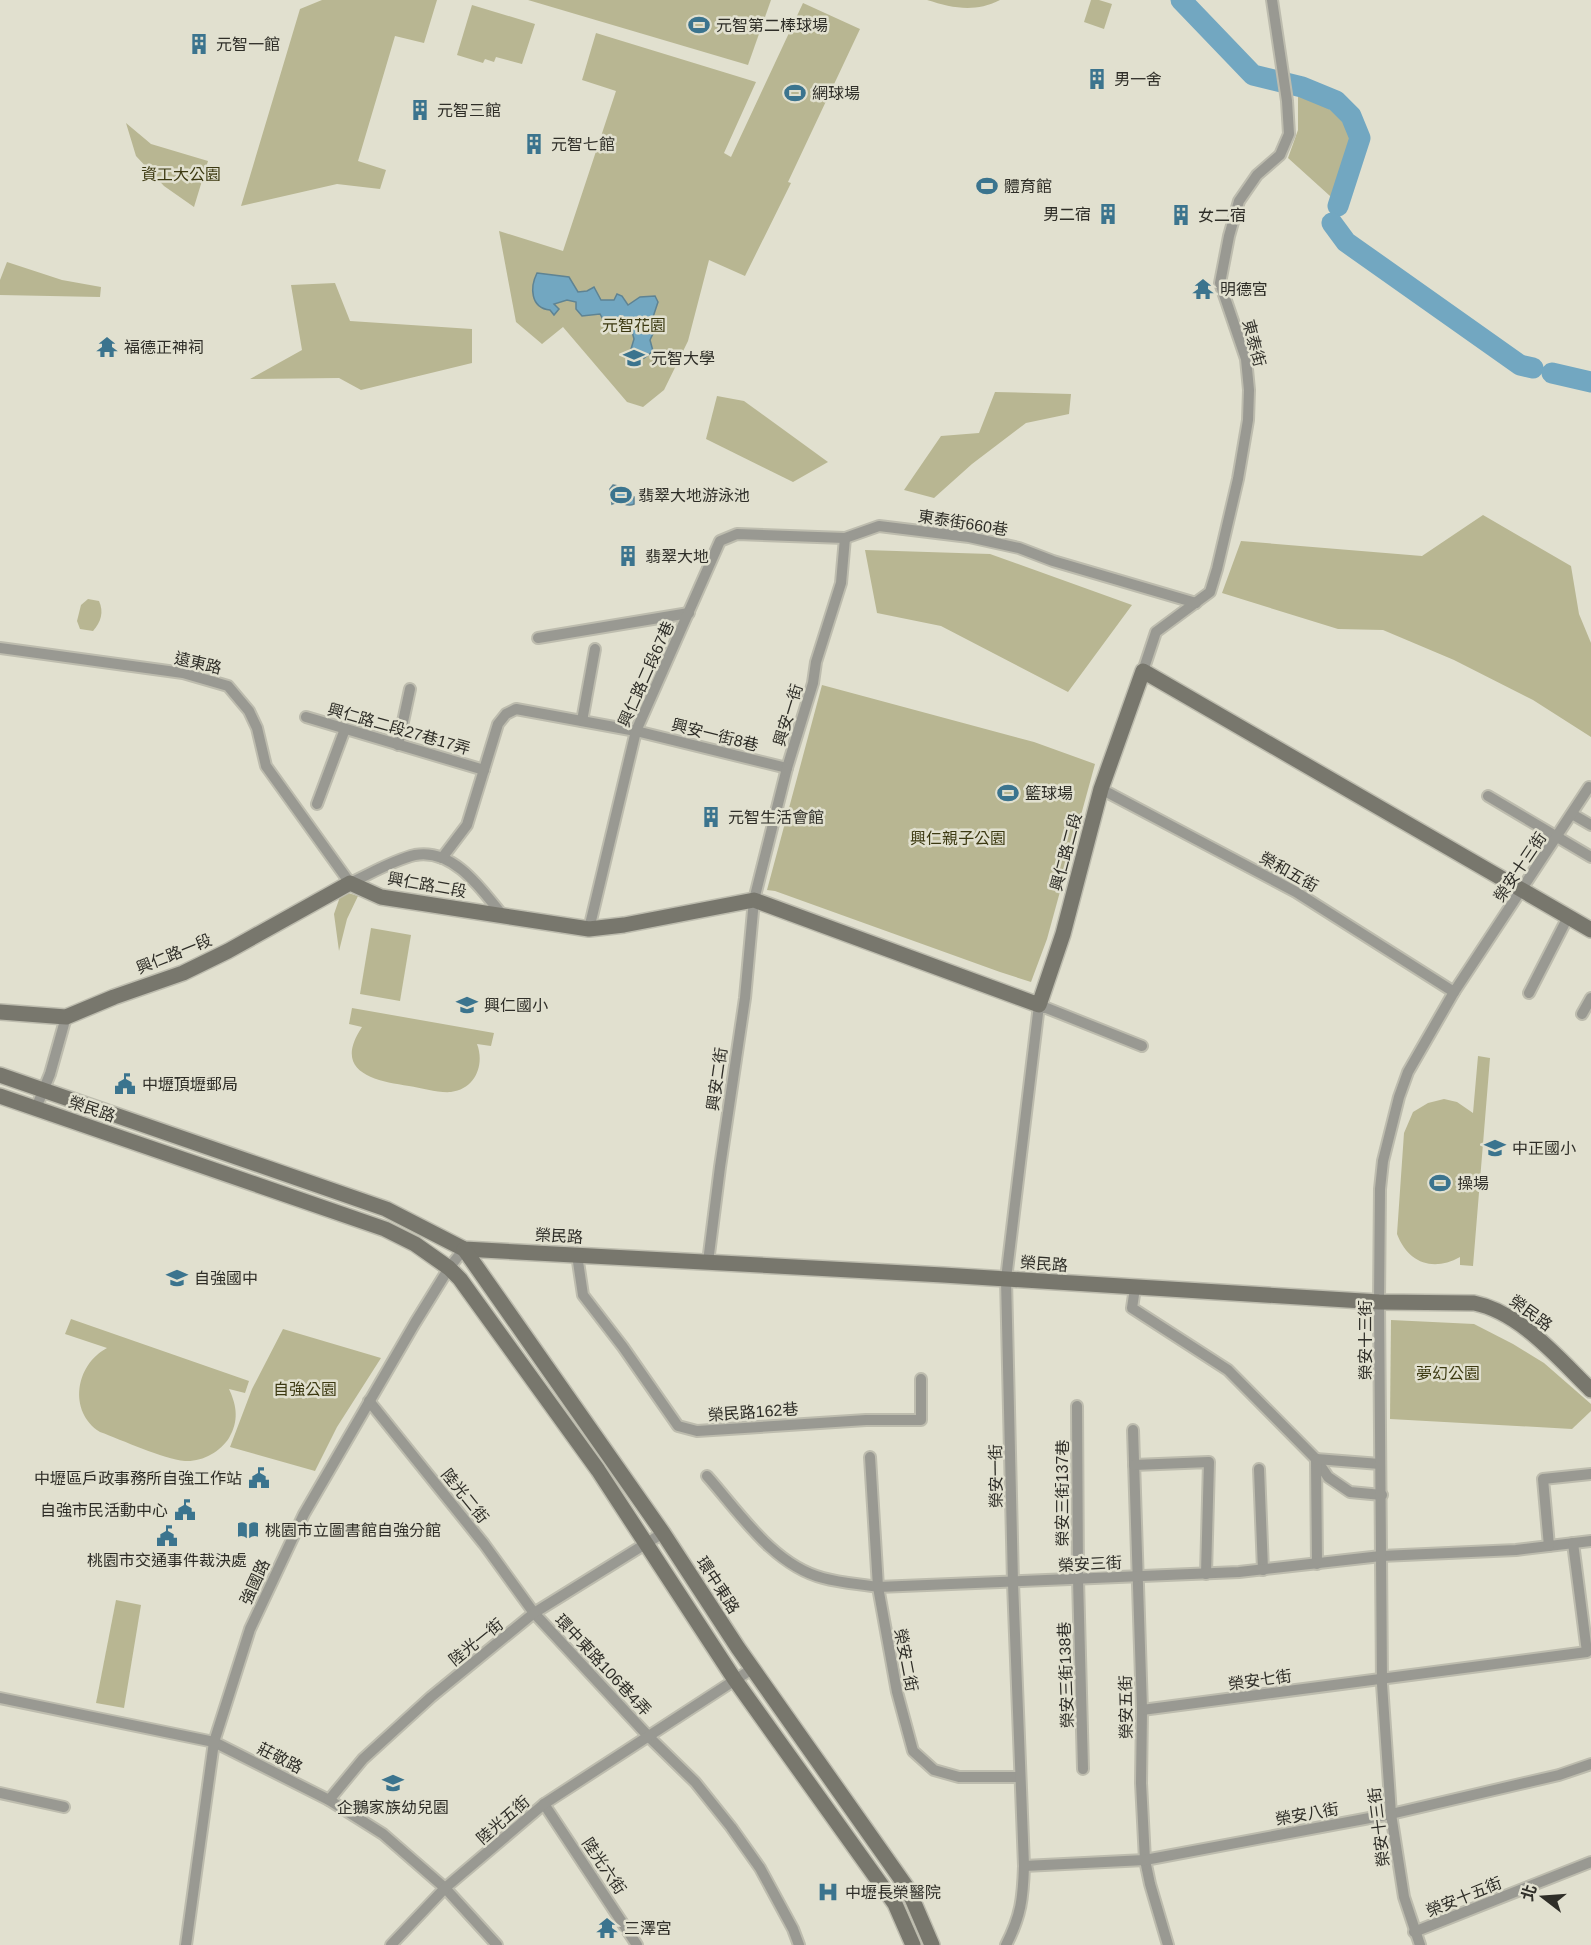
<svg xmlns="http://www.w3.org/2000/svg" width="1591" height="1945" viewBox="0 0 1591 1945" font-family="Arial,'Noto Sans TC',sans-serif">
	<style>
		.green { fill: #b8b692 }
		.water { fill: #72a7c1; stroke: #5e8393; stroke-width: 1.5 }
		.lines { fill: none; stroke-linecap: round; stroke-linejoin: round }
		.river { stroke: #72a7c1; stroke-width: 21 }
		.street-casing { stroke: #bdbcae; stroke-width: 14 }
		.secondary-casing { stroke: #bdbcae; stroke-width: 18 }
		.street { stroke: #999992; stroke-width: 10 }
		.secondary { stroke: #78776d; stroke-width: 15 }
		.labels { text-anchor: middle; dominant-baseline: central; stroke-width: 5; stroke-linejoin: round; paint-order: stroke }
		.poi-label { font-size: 16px; fill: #2f2e28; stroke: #e1e0cf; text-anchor: start }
		.park-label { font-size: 16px; fill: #3c3911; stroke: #e1e0cf }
		.street-label { font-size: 16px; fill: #2f2e28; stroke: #e1e0cf }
	</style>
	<rect width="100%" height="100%" fill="#e1e0cf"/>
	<g class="green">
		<polygon points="322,0 437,0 424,43 395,36 358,161 386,170 380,189 337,184 241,206 300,9"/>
		<polygon points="528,0 771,0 748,65"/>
		<path d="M927,0H1000C974,13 953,8 927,0Z"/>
		<polygon points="1091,0 1099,0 1112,4 1104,29 1084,22"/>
		<polygon points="803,3 860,29 788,182 791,183 745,276 709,260 688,341 664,390 643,407 627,402 563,327 542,344 516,322 499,231 563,251 616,91 582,80 596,33 756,82 724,153 731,157"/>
		<polygon points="472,5 535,24 522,64 496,57 494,62 485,59 483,63 457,55"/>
		<polygon points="1298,93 1352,121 1351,171 1340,205 1288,158 1298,130"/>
		<polygon points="126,123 151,144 208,161 194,207 164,186 136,156"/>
		<polygon points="7,262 62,280 101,287 100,297 0,295 0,280"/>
		<polygon points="335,283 350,321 472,329 472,363 361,390 339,378 250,379 302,350 291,285"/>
		<polygon points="995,392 1071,394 1069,414 1026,423 972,464 934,498 904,490 941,436 979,433"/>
		<polygon points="717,396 744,401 828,462 793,482 706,439"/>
		<polygon points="1483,515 1571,566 1579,614 1591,643 1591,737 1533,700 1454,660 1383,630 1338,629 1222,593 1241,541 1422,556"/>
		<polygon points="865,550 990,554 1132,605 1068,692 941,626 877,613"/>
		<path d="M88,599L99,601C104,612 101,622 93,631L80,629L77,621L81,605Z"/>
		<polygon points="822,685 1034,742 1095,764 1047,939 1031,982 1000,972 775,891 767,890"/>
		<polygon points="342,891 358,896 347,919 339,951 334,914"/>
		<polygon points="371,928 411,935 400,1001 360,994"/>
		<path d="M352,1008L494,1033L491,1046L477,1044C485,1065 475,1089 451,1092C438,1093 422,1088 409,1086C374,1081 332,1072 362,1027L349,1024Z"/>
		<path d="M1478,1056L1490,1058L1473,1266L1460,1265V1257C1433,1272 1408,1263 1397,1234L1404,1133L1413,1112L1428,1103L1444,1099L1457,1102L1473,1113Z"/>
		<path d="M71,1319L249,1381L245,1393L229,1389C237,1406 239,1421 229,1438C220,1452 202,1462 185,1461C163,1459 122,1440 100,1432C68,1412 75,1365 107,1348L65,1334Z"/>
		<polygon points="1391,1320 1474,1324 1513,1344 1544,1363 1591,1404 1591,1411 1572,1429 1390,1419"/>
		<polygon points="283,1329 381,1358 337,1427 315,1471 230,1447 252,1389"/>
		<polygon points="116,1600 141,1605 124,1708 96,1703"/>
	</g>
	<g class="water">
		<path d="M537,273L569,277L578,292L587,291L594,287L601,300H614L617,294L622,296L628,305L640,297L655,296L658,302L652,320L658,323L650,340L653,351L644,358L631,349L634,339L629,320C620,318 613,322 604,321L600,314L582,316L576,309V302L567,300L554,304L559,309L554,315L550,310C530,308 530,287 537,273Z"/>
		<path d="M613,485L618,486L622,491L634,497V504C627,508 620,500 612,504L610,489Z"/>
	</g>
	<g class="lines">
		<g class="river">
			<polyline points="1181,0 1253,75 1302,87 1336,101 1351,116 1360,138 1338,206"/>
			<polyline points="1332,223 1346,242 1520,365 1533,368"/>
			<polyline points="1552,373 1591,382"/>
		</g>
		<defs>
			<g id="street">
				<polyline points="538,638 689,613"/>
				<path d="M0,648L183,673L228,686L249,711L257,728L266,766L350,883C370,874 393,860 415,855C454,848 482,890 503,916"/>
				<polyline points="1143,671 1156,632 1210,592 1217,569 1238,479 1248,420 1249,390 1246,359 1220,283 1229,236 1239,201 1257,175 1280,155 1289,134 1287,101 1272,0"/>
				<polyline points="306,717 484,770"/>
				<polyline points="582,721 595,649"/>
				<polyline points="398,745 410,689"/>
				<polyline points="1101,789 1296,892 1454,992"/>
				<polyline points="1488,796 1591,857"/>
				<polyline points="317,804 345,729"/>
				<polyline points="1572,814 1591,825"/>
				<polyline points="442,858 467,825 498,724 506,714 516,709 636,731 787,768"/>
				<polyline points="589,929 636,731 720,541 737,534 845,538 879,526 969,537 1019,548 1053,561 1196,603"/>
				<polyline points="1529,993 1568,917"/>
				<polyline points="1582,1014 1591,998"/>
				<polyline points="36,1108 50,1074 66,1017"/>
				<polyline points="577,1255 583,1295 623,1347 678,1426 697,1431 866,1420 921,1420 921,1379"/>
				<polyline points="708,1262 720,1167 745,998 754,900 787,768 813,683 816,662 841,583 845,538"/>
				<polyline points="1135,1288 1132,1308 1228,1370 1316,1459 1328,1477 1350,1492 1382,1495"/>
				<polyline points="369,1401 484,1544 534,1613 649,1737 695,1782 731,1827 760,1868 793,1929 799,1945"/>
				<polyline points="1077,1406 1078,1579 1083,1769"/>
				<polyline points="1133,1430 1142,1710 1141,1783 1145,1860 1150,1884 1168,1945"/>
				<polyline points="870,1457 878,1587 897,1692 913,1751 934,1770 959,1777 1020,1777"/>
				<polyline points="1316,1459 1317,1564"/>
				<polyline points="1316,1459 1380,1464"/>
				<polyline points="1134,1465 1209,1462 1206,1574"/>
				<polyline points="1259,1469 1263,1570"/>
				<path d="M707,1476C739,1512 773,1565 823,1578C841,1583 860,1584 878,1587L1239,1572L1381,1556L1516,1550L1591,1541"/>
				<polyline points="1549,1546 1543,1479 1591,1474"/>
				<polyline points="0,1698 214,1742 329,1800 383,1834 445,1888 497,1945"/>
				<polyline points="1142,1710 1587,1652 1573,1543"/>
				<polyline points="0,1793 64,1807"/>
				<polyline points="329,1800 363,1759 431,1697 534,1613 663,1533"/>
				<polyline points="544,1804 637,1945"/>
				<polyline points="1024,1866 1145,1860 1391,1814 1559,1775 1591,1764"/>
				<polyline points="1414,1932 1591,1862"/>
				<polyline points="186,1945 214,1742 250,1629 304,1514 415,1323 449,1268 464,1249"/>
				<polyline points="391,1945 445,1888 544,1804 752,1669"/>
				<path d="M1006,1945C1021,1916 1023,1898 1024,1866L1013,1583L1006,1279L1039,1005L1142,1046"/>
				<polyline points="1420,1945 1404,1897 1391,1814 1382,1684 1379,1302 1380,1189 1383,1161 1399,1097 1408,1072 1454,992 1589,787"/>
			</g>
			<g id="secondary">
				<polyline points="0,1012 66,1017 114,997 183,973 228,951 350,883 381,897 589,929 624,925 754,900 1039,1005 1063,934 1101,789 1143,671 1591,930"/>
				<path d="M0,1075L386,1209L464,1249L943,1275L1379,1302L1474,1303C1520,1312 1558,1358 1591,1390"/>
				<polyline points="0,1096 385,1229 415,1244 449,1268 460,1279 598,1470 735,1680 895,1904 913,1945"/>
				<polyline points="464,1249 663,1533 738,1648 908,1889 932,1945"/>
			</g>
		</defs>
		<use href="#street" class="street-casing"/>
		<use href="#secondary" class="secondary-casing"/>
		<use href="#street" class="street"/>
		<use href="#secondary" class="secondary"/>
	</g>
	<defs>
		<symbol id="stadium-bare" viewBox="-9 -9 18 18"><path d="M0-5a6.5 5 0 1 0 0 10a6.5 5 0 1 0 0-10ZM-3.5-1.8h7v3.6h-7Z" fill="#3b748e" stroke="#e1e0cf" stroke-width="2.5" paint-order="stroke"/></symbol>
		<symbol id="building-bare" viewBox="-9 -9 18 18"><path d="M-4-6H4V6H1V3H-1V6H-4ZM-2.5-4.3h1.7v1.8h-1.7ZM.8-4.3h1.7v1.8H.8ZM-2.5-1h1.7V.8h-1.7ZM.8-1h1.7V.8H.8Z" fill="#3b748e" stroke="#e1e0cf" stroke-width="2.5" paint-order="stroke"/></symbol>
		<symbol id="temple-bare" viewBox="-9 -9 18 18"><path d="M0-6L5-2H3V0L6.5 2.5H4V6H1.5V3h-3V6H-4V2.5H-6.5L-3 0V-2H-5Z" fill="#3b748e" stroke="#e1e0cf" stroke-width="2.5" paint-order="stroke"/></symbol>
		<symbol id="university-bare" viewBox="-9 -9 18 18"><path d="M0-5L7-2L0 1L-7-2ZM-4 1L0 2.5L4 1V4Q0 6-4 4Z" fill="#3b748e" stroke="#e1e0cf" stroke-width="2.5" paint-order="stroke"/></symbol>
		<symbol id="school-bare" viewBox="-9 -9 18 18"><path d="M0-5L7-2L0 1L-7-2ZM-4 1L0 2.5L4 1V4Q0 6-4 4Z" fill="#3b748e" stroke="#e1e0cf" stroke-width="2.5" paint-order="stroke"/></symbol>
		<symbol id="civic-bare" viewBox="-9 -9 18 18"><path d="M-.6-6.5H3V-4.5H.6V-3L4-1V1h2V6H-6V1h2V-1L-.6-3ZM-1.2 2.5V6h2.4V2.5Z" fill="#3b748e" stroke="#e1e0cf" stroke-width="2.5" paint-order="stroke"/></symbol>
		<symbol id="library-bare" viewBox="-9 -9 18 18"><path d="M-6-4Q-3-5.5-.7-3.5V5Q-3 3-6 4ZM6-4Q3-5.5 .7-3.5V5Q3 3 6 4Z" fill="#3b748e" stroke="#e1e0cf" stroke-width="2.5" paint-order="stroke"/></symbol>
		<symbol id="hospital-bare" viewBox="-9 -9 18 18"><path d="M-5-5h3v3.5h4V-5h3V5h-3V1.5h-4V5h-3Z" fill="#3b748e" stroke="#e1e0cf" stroke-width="2.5" paint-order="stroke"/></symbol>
	</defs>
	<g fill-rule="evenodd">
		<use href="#stadium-bare" x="684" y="10" width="30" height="30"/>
		<use href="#building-bare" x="184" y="29" width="30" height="30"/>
		<use href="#building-bare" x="1082" y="64" width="30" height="30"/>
		<use href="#stadium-bare" x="780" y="78" width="30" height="30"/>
		<use href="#building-bare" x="405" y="95" width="30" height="30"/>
		<use href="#building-bare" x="519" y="129" width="30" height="30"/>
		<use href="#stadium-bare" x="972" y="171" width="30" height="30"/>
		<use href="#building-bare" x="1093" y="199" width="30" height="30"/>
		<use href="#building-bare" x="1166" y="200" width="30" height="30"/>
		<use href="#temple-bare" x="1188" y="274" width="30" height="30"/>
		<use href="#temple-bare" x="92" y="332" width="30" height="30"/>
		<use href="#university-bare" x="619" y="343" width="30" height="30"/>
		<use href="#stadium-bare" x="606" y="480" width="30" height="30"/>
		<use href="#building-bare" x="613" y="541" width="30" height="30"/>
		<use href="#stadium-bare" x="993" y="778" width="30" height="30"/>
		<use href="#building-bare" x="696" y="802" width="30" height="30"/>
		<use href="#school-bare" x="452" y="990" width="30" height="30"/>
		<use href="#civic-bare" x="110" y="1069" width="30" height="30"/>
		<use href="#school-bare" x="1480" y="1133" width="30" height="30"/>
		<use href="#stadium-bare" x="1425" y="1168" width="30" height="30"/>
		<use href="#school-bare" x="162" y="1263" width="30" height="30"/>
		<use href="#civic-bare" x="244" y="1463" width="30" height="30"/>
		<use href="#civic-bare" x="170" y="1495" width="30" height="30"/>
		<use href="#library-bare" x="233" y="1515" width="30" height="30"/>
		<use href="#civic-bare" x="152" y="1521" width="30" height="30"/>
		<use href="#school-bare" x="378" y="1768" width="30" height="30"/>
		<use href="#hospital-bare" x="813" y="1877" width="30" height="30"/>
		<use href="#temple-bare" x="592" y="1913" width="30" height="30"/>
	</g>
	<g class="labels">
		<g class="poi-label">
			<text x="716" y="25">元智第二棒球場</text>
			<text x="216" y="44">元智一館</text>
			<text x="1114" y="79">男一舍</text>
			<text x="812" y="93">網球場</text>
			<text x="437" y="110">元智三館</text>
			<text x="551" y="144">元智七館</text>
			<text x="1004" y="186">體育館</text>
			<text x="1091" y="214" text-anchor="end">男二宿</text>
			<text x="1198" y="215">女二宿</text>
			<text x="1220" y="289">明德宮</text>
			<text x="124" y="347">福德正神祠</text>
			<text x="651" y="358">元智大學</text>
			<text x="638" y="495">翡翠大地游泳池</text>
			<text x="645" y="556">翡翠大地</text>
			<text x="1025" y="793">籃球場</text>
			<text x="728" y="817">元智生活會館</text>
			<text x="484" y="1005">興仁國小</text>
			<text x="142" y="1084">中壢頂壢郵局</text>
			<text x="1512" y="1148">中正國小</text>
			<text x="1457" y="1183">操場</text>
			<text x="194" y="1278">自強國中</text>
			<text x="242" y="1478" text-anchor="end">中壢區戶政事務所自強工作站</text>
			<text x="168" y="1510" text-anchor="end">自強市民活動中心</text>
			<text x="265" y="1530">桃園市立圖書館自強分館</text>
			<text x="167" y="1560" text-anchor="middle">桃園市交通事件裁決處</text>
			<text x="393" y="1807" text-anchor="middle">企鵝家族幼兒園</text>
			<text x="845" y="1892">中壢長榮醫院</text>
			<text x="624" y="1928">三澤宮</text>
		</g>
		<g class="park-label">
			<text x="181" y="174">資工大公園</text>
			<text x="634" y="325">元智花園</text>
			<text x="958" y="838">興仁親子公園</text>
			<text x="1448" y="1373">夢幻公園</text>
			<text x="305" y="1389">自強公園</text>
		</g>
		<g class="street-label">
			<text transform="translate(1254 343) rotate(75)">東泰街</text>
			<text transform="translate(963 523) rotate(9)">東泰街660巷</text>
			<text transform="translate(198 663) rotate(13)">遠東路</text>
			<text transform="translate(646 674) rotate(-66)">興仁路二段67巷</text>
			<text transform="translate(788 715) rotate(-73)">興安一街</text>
			<text transform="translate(399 729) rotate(16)">興仁路二段27巷17弄</text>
			<text transform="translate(715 735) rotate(14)">興安一街8巷</text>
			<text transform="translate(1066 852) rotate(-75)">興仁路二段</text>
			<text transform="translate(1520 867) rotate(-56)">榮安十三街</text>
			<text transform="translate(1289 872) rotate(29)">榮和五街</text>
			<text transform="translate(427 885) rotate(10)">興仁路二段</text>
			<text transform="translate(174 954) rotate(-22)">興仁路一段</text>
			<text transform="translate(717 1079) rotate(-82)">興安二街</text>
			<text transform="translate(92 1109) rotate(19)">榮民路</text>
			<text transform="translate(559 1236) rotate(3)">榮民路</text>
			<text transform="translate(1044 1264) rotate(4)">榮民路</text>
			<text transform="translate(1531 1313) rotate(36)">榮民路</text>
			<text transform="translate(1365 1340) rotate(-90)">榮安十三街</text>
			<text transform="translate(753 1412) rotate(-4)">榮民路162巷</text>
			<text transform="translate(996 1476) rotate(-91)">榮安一街</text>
			<text transform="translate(1062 1493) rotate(-90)">榮安三街137巷</text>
			<text transform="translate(465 1496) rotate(51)">陸光二街</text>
			<text transform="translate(1090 1564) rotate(-3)">榮安三街</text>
			<text transform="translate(255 1582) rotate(-65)">強國路</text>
			<text transform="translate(718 1585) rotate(57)">環中東路</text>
			<text transform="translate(476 1642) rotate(-39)">陸光一街</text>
			<text transform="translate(906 1660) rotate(79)">榮安二街</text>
			<text transform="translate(603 1665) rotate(47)">環中東路106巷4弄</text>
			<text transform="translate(1066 1675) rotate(-92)">榮安三街138巷</text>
			<text transform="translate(1260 1680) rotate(-8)">榮安七街</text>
			<text transform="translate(1126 1707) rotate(-91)">榮安五街</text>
			<text transform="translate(280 1758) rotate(27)">莊敬路</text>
			<text transform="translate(1307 1814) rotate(-10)">榮安八街</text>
			<text transform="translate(503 1820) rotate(-41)">陸光五街</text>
			<text transform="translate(1379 1827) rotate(-97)">榮安十三街</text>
			<text transform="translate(604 1866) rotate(56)">陸光六街</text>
			<text transform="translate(1464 1897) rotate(-22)">榮安十五街</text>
		</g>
	</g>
	<g transform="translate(1543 1897) rotate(287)" stroke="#e1e0cf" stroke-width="4.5" paint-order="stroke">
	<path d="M0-4.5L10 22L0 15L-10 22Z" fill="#2f2e28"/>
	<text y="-9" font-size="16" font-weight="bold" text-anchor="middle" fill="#2f2e28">北</text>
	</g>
</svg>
